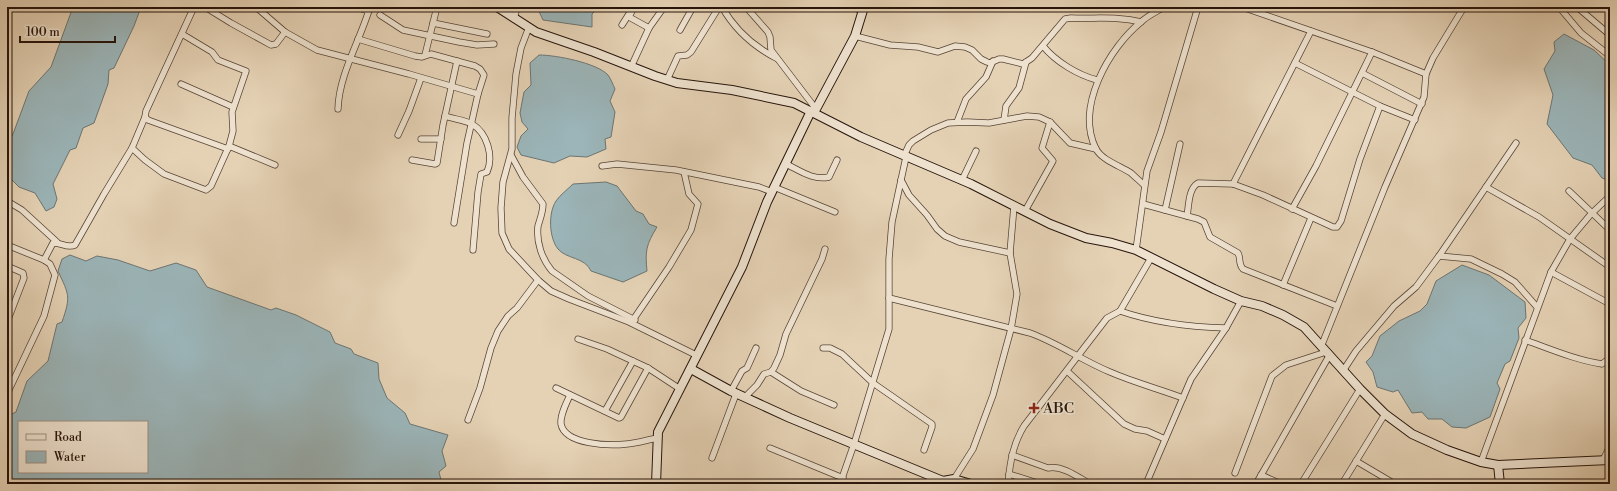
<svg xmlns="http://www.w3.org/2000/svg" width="1617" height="491" viewBox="0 0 1617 491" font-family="'Libre Bodoni',serif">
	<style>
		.water { fill: #9bb5b9; stroke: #6c7573; fill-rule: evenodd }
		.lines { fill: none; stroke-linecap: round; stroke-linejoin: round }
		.street-casing { stroke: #564436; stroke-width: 7 }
		.secondary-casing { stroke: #26140b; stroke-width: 10 }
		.street { stroke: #eee2cf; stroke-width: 5.5 }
		.secondary { stroke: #eee2cf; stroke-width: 8 }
		.poi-dot { fill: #8f2418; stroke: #eee2cf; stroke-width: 1.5 }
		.labels { text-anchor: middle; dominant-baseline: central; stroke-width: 3; stroke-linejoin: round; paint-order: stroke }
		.poi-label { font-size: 15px; fill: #26140b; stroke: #eee2cf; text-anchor: start }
	</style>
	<rect width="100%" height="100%" fill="#e5d2b5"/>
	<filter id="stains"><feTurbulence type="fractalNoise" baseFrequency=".005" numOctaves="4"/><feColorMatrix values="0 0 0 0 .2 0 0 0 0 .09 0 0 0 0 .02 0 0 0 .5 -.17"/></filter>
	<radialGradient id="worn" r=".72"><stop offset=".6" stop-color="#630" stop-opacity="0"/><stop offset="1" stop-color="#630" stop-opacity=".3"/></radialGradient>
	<g class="water">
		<polygon points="73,7 141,7 134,26 114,68 109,70 108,84 94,123 83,128 76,148 70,150 53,184 57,199 54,207 46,211 35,193 19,187 7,175 7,144 13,134 29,91 51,67"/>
		<polygon points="537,7 599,7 592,14 592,27 543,20"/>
		<polygon points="1564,34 1594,50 1610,65 1610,181 1602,178 1592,165 1573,158 1547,124 1553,95 1544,69 1555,51 1554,42"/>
		<path d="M539,55C556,55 597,63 608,75C611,79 613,85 615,89L610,101L615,112L611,137L605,139L606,149L587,157L570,156L554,163L521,155L517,147L521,136L528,129L522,122L520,113L524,92L531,85L530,63Z"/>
		<path d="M606,182L617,186L636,211L643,214L649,224L657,227C646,245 645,251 647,271L623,282L591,271C585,257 566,259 558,249C549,238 548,213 556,201C560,195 568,189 573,184Z"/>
		<path d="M70,255L86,261L97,256L118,260L150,271L176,263L196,270L207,287L271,310L276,308L296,315L330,332L335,343L351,349L354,354L378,363L379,379L387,398L405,413L410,424L448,435L442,451L446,466L439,472L442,484H7V423L10,415L16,412L27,381L48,361L57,324L62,322C71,296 69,295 58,271L62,259ZM19,422H147V472H19Z"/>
		<polygon points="1462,265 1489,275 1525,302 1526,318 1518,328 1519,338 1510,361 1505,364 1497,383 1500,389 1490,417 1466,428 1452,427 1442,419 1428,419 1422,412 1412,413 1398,390 1393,392 1377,387 1373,372 1366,362 1372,356 1380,336 1399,321 1420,311 1427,304 1436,281"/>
	</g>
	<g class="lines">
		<defs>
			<g id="street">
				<polyline points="194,7 146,111 145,117 148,120 228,149"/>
				<polyline points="205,7 231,23 271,45 276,44 285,32"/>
				<polyline points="256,7 285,32 317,50 409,74 478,94 467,143 454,223"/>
				<polyline points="355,7 369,11"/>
				<polyline points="634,7 629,17 649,28"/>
				<path d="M722,7C735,30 753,46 776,58"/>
				<polyline points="746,7 768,32 770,37 771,50 816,109"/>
				<polyline points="851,7 863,11"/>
				<polyline points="1242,7 1372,52 1426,74"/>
				<polyline points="1559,7 1581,33 1610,56"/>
				<polyline points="1577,7 1610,35"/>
				<polyline points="380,15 403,30 459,42 477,45 494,44"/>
				<polyline points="514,19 517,7"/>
				<polyline points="433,23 487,34"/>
				<polyline points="622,25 629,14"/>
				<polyline points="529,27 521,48 516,74 512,118 512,149 503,182 501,208 502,233 509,249 538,280 551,291 569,299 629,322 696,355"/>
				<polyline points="680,30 693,7"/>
				<path d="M855,36L890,45L918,47L938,52L955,46L965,47L972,50L981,59L987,62L990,63L999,59H1003L1023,64L1032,58L1065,19L1071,18C1095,19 1118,16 1141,22"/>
				<polyline points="358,39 415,56 422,57 431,54 475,66 480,69 484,75 478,94"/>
				<path d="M1043,46C1056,62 1078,75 1097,80"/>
				<polyline points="425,55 437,7"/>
				<polyline points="1295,63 1380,106 1415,120"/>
				<polyline points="631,67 649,28 664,7"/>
				<polyline points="1362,73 1422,104"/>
				<polyline points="667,80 678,56 687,55 691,52 719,7"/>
				<polyline points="181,84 233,107"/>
				<path d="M338,109C339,74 360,41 370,7"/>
				<path d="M445,116C453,119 465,120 472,124C487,133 494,156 487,172L481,174L478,192L473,250"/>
				<polyline points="1004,120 1006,106 1019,88 1026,62"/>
				<polyline points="957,122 966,99 986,77 993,61"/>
				<polyline points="398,135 409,111 421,78"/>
				<polyline points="421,139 441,139"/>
				<polyline points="229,146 275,165"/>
				<polyline points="132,148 145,160 164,174 206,190 211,186 229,146 233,131 232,112 246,71 218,60 212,52 182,34"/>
				<path d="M511,155L523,177L543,204C543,212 540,219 538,226C536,242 542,259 552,271L588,296L635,320"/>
				<polyline points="904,156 909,145 913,141 931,130 948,123 967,122 989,123 1027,116 1039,117 1050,122 1070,143 1096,149"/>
				<polyline points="412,160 435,164 437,163 443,125 457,61"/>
				<path d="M786,164C799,170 813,181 829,177L837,160"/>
				<polyline points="602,166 617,164 676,170 759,187 772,192"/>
				<polyline points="901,180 909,195 927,215 937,229 945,236 959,242 1010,253"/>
				<polyline points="962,180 976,151"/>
				<polyline points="1233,184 1311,31"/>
				<path d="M1144,185C1140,181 1135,177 1131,173C1120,166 1102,160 1096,149C1075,107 1109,48 1141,22C1147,16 1156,12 1164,7"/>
				<polyline points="774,187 835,212"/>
				<polyline points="1486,187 1539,217 1610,267"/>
				<polyline points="1569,191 1610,230"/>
				<polyline points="7,201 22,210 57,242"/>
				<path d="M1143,204L1198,219L1204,222L1210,237L1238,253C1241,258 1238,264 1243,269L1337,306"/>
				<polyline points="1292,209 1316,166 1372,52"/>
				<polyline points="1165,210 1180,144"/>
				<polyline points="1025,211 1053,161 1042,148 1050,122"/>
				<path d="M1187,216C1189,206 1188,189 1198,183L1233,184L1263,195L1333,227H1337L1341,221L1360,159L1380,106"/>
				<polyline points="7,245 44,260 50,264 55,275 44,316 7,394"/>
				<polyline points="1136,250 1147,171 1161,132 1198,7"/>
				<polyline points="1439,256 1471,259 1502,274 1515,282 1537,307"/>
				<path d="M44,260L53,243C61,242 67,249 75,245L104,194L132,148L145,117"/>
				<polyline points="7,266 23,273 24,278 7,322"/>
				<polyline points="1551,272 1610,304"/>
				<polyline points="1283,285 1311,218"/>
				<path d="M889,298L1030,333C1058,343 1083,361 1110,372C1133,382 1159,389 1183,398"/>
				<polyline points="1120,311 1151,258"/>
				<polyline points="633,320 669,267 691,230 698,204 689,194 684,172"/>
				<polyline points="578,339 607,349 648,368 680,389"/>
				<path d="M1525,340C1550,349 1576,360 1602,364L1610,358"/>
				<polyline points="1321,347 1385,187 1424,97 1426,74 1433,58 1464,7"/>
				<polyline points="823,348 830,348 842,354 873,383 932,424 932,427 924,450"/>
				<polyline points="1067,371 1124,424 1135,429 1147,431 1165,439"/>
				<polyline points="1343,371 1356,351 1394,306 1416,287 1439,256 1516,143"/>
				<polyline points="771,372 801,391 834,405"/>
				<polyline points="556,388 619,418 621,417 648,368"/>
				<polyline points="731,391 742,371 747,368 756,348"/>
				<path d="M570,395C566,404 560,415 561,424C565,445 610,446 627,444C637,443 647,440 657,438"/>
				<polyline points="745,397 757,385 764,374 771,372 774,368 780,355 786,334 822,259 825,249"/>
				<polyline points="605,411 633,361"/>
				<polyline points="468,420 480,388 491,348 498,331 508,316 517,308 538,280"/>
				<polyline points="770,448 843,478"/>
				<path d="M1012,455L1048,468C1062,465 1078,477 1090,484"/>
				<polyline points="712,458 736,394"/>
				<polyline points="1603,460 1610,446"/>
				<polyline points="1356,461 1395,484"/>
				<polyline points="1481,462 1551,272 1570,239 1591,214 1610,196"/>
				<polyline points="1235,473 1272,376 1286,365 1326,352"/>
				<polyline points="1009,474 1041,484"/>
				<polyline points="1261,475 1281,484"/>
				<polyline points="954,479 973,449 993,395 1011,329 1017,294 1010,253 1014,206"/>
				<polyline points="840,484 854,444 889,329 889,259 892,222 906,157"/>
				<path d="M1008,484C1010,462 1013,444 1024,426L1107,318L1120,311C1155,323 1189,327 1226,328"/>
				<polyline points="1146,484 1191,379 1226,328 1241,301"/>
				<polyline points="1256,484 1329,356"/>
				<polyline points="1301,484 1360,389"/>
				<polyline points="1342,484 1385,414"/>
			</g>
			<g id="secondary">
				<polyline points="497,7 536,32 594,52 655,76 677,83 732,90 794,103 861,137 971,184 1050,224 1086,238 1112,243 1136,250 1214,289 1241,301 1262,306 1283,315 1304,327 1360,389 1385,414 1412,434 1447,450 1481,462 1498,465 1610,460"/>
				<polyline points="691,369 731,391 790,418 943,481 954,479 971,484"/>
				<polyline points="1498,465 1500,484"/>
				<polyline points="656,484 658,432 742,267 767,202 811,111 816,109 855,36 864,7"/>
			</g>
		</defs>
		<use href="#street" class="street-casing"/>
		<use href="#secondary" class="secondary-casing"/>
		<use href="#street" class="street"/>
		<use href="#secondary" class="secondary"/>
	</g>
	<path class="poi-dot" d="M1032 402h4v4h4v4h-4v4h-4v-4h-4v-4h4z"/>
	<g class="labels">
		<g class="poi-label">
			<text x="1043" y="408">ABC</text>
		</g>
	</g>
	<rect width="1617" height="491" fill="none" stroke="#e5d2b5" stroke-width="24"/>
	<rect x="8" y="8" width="1601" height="475" fill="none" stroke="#26140b" stroke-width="2"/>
	<rect x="12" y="12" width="1593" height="467" fill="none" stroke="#26140b"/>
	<rect x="18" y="421" width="130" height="52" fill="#eee2cf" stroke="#9e9081"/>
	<rect x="26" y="434" width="20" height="6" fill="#eee2cf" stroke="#9e9081"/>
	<text x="54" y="441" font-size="12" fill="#26140b">Road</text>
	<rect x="26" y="451" width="20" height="12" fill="#9bb5b9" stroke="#9e9081"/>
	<text x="54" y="461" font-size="12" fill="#26140b">Water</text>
	<path d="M20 36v6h95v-6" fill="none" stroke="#26140b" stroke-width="2"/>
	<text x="26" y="36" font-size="12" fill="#26140b" stroke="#eee2cf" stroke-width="3" paint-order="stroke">100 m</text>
	<rect width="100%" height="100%" filter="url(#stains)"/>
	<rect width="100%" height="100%" fill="url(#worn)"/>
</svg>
